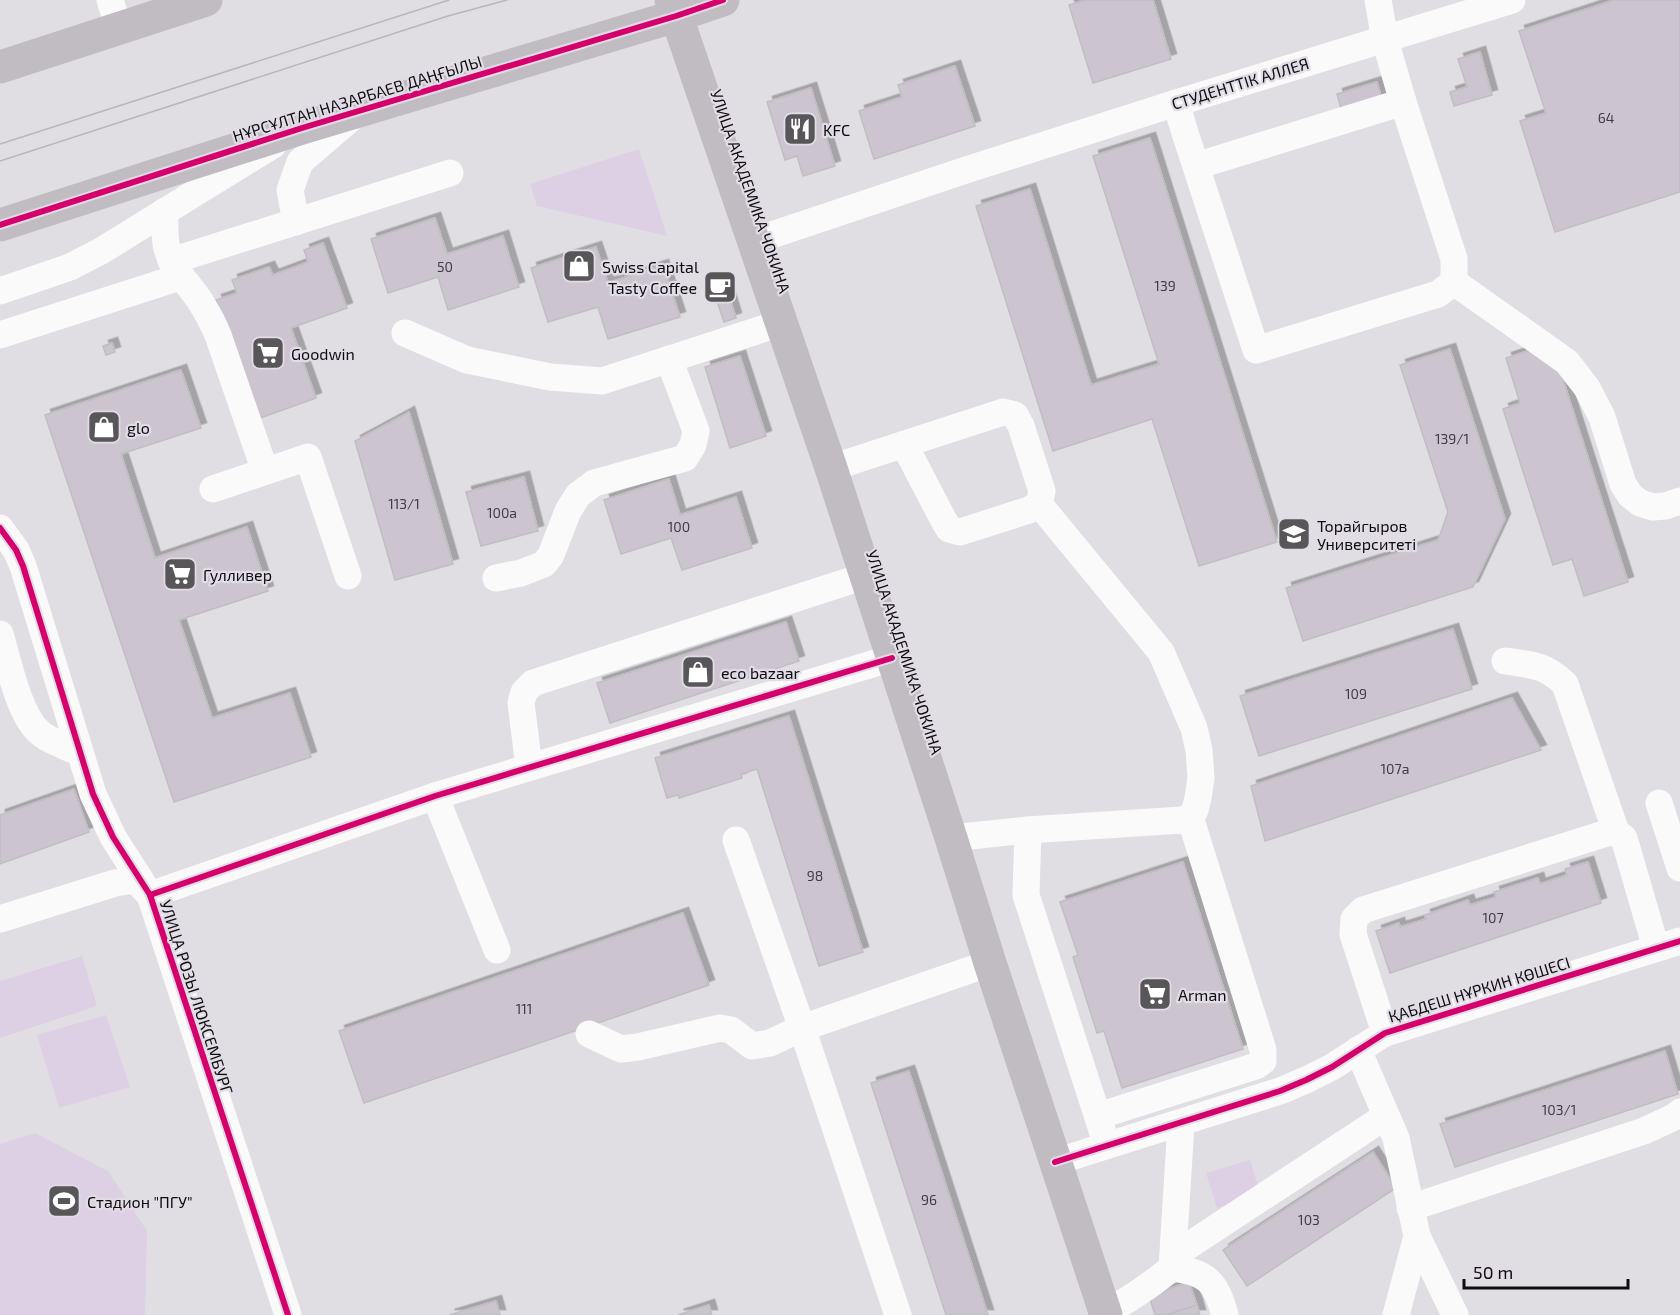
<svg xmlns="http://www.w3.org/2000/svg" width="1680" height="1315" viewBox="0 0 1680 1315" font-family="'Exo 2',sans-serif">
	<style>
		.green { fill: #ddd0e4 }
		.building { fill: #ccc5d0; stroke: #c0bec1; stroke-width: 1.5; filter: url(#shadow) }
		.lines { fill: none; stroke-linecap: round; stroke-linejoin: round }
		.minor { stroke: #fafafb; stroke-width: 27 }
		.major { stroke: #c0bcc2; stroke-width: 33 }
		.tram { stroke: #b7b7b8; stroke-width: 1.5 }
		.cycleway-casing { stroke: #e1dce5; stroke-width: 10 }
		.cycleway { stroke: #d6006c; stroke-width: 6 }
		.labels { text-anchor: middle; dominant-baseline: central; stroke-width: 4.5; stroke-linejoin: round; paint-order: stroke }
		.number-label { font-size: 14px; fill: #403d42 }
		.street-label { font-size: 16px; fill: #0e0c0f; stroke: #e1dce5 }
		.poi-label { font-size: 16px; fill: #0e0c0f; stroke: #e1dce5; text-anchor: start }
	</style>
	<defs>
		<filter id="shadow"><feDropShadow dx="5.5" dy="-5.5" stdDeviation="0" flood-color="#0004"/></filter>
	</defs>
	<rect width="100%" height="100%" fill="#e1dee3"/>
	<g class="green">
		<polygon points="639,149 667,236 537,206 530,184"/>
		<polygon points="82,956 97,1006 0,1038 0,981"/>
		<polygon points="106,1015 130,1087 59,1108 37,1035"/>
		<polygon points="35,1133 108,1171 147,1231 145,1315 0,1315 0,1144"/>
		<polygon points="1250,1160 1261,1195 1217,1208 1206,1173"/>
	</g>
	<g class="building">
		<polygon points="1085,0 1153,0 1171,59 1093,83 1069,5"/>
		<polygon points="1614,0 1680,0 1680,192 1555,232 1520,121 1546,113 1519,31"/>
		<polygon points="1480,52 1492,95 1454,106 1450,92 1467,87 1458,59"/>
		<polygon points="955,66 975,126 874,159 859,111 902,97 898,85"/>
		<polygon points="1377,82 1382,100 1342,112 1337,94"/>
		<polygon points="811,88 835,166 803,176 797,156 785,160 767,102"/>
		<polygon points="1150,138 1277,542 1199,566 1152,419 1053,451 976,206 1030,189 1091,385 1159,364 1093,156"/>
		<polygon points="435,218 447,254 503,236 519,287 448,310 438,277 388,293 371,239"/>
		<polygon points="323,243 347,308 291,328 316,398 252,421 244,378 216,300 237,293 232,280 269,267 273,275 308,262 304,250"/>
		<polygon points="596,247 608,283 663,265 680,317 608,339 598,307 548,322 531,268"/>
		<polygon points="724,279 736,318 724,322 711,283"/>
		<polygon points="112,343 115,352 106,355 103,346"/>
		<polygon points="1537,348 1556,358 1628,582 1584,596 1572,559 1553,565 1503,409 1520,403 1506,358"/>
		<polygon points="1450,349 1505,519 1473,587 1303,641 1286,588 1438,540 1448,512 1400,365"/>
		<polygon points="740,356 766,436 730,448 705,367"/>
		<polygon points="181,370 201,428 121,454 155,558 247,527 268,591 179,620 212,718 290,693 311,757 174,802 45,415"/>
		<polygon points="409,412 453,564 395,580 355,441"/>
		<polygon points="524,477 538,531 481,546 466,492"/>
		<polygon points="669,479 680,515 736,497 752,548 682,570 671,538 621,554 604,500"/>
		<polygon points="786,622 799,661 610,723 597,683"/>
		<polygon points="1453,629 1472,689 1259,756 1240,696"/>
		<polygon points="1512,698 1541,750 1265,841 1251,786"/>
		<polygon points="789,716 863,952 819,966 757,769 741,774 742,778 679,798 678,795 667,798 655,758"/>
		<polygon points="74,789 89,832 0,864 0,815"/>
		<polygon points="1183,862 1243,1049 1122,1088 1104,1031 1097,1033 1073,957 1078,955 1060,902"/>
		<polygon points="1588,862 1601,903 1390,973 1376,931 1399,923 1400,927 1426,919 1425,915 1468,900 1470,905 1496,897 1494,892 1538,878 1540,884 1567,875 1565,869"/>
		<polygon points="683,913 709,985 364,1103 339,1031"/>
		<polygon points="1665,1051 1678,1094 1455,1167 1440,1124"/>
		<polygon points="909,1071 988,1315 946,1315 871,1083"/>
		<polygon points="1373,1152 1396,1188 1247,1286 1223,1250"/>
		<polygon points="1189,1282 1197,1305 1166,1315 1155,1315 1149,1296"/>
		<polygon points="496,1301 500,1315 449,1315"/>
		<polygon points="709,1305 712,1315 678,1315"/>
		<polygon points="1197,1305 1200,1315 1166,1315"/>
	</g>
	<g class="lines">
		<g class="minor">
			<polyline points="110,0 119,28"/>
			<polyline points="1378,0 1385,40 1403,102"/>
			<polyline points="1176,103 1186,136 1256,350 1438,294 1454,282 1454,259 1403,102 1196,166"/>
			<path d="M165,211C165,224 164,237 167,249C174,273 188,282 200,301C207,312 213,323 218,335L265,471"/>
			<polyline points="296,222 290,190 300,162 357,113"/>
			<polyline points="754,241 966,170 1176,103 1512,0"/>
			<polyline points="171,261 450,173"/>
			<polyline points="1454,282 1567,362 1587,388 1602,417 1623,484 1630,495 1640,503 1653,507 1665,506 1680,501"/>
			<polyline points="0,291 70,267 101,251 273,145"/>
			<polyline points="405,333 467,360 550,377 602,381 781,323"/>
			<polyline points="0,335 180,277"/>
			<polyline points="831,468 1003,412 1015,415 1021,426 1042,491 1039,504 1029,510 960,532 949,529 943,519 904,444"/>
			<polyline points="213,489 308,457 348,576"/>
			<polyline points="0,528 16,550 23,566 93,794 113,837 150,895 288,1315"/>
			<polyline points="496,578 521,573 544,564 551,555 568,511 578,495 594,483 685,458 693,445 696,431 669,359"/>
			<path d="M0,634C8,660 18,712 38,731C48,741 66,746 80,753"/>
			<path d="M1505,661C1532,665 1544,664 1565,684L1616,832"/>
			<polyline points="529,767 521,703 524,692 533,683 865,576"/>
			<polyline points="435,796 497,950"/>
			<polyline points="1659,803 1680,868"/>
			<polyline points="1028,830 1026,895 1103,1133"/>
			<polyline points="951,838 1028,830 1182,820 1190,817 1195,810 1198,798 1201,778 1199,750 1194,728 1161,652 1039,504"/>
			<polyline points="736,840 802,1028 990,963"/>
			<polyline points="0,919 115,883 135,880 150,895 435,796 892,658"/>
			<polyline points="1385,1033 1353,934 1354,919 1363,910 1607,833 1616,832 1624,838 1656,948"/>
			<polyline points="589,1034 621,1049 638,1047 720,1028 731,1030 752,1046 770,1043 802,1028 898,1315"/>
			<polyline points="1358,1050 1396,1138 1417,1236 1396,1315"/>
			<polyline points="1098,1116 1256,1066 1263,1061 1263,1050 1190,817"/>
			<polyline points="1055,1162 1280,1091 1306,1080 1332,1067 1385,1033 1680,941"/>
			<polyline points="1410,1208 1644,1131 1674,1117 1680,1112"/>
			<polyline points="1417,1236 1455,1315"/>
			<polyline points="1173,1256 1386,1116"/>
			<path d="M1172,1268C1207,1272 1216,1282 1225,1315"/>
			<path d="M1105,1312C1130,1300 1150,1285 1172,1268L1181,1124"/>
		</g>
		<g class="major">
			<polyline points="671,0 831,468 951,838 990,963 1106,1315"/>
			<polyline points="0,67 206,0"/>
			<polyline points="0,225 302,128 676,16 723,0"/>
		</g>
		<g class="tram">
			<polyline points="0,144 449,0"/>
			<polyline points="0,161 448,16 507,0"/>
		</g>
		<defs>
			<g id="cycleway">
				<polyline points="0,225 302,128 676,16 723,0"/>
				<polyline points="0,528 16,550 23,566 93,794 113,837 150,895 288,1315"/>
				<polyline points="150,895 435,796 892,658"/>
				<polyline points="1055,1162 1280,1091 1306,1080 1332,1067 1385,1033 1680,941"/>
			</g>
		</defs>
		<use href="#cycleway" class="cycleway-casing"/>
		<use href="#cycleway" class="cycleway"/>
	</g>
	<defs>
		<symbol id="restaurant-square" viewBox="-11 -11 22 22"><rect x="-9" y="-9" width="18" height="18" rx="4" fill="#585659" stroke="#e1dce5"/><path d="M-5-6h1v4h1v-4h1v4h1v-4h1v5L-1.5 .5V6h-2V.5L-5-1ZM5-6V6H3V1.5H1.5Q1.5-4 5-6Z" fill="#fff"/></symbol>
		<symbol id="shop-square" viewBox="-11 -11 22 22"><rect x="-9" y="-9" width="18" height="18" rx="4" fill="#585659" stroke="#e1dce5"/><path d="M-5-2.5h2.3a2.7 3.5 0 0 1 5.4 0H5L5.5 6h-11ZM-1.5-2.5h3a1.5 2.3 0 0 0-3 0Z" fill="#fff"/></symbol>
		<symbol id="cafe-square" viewBox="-11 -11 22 22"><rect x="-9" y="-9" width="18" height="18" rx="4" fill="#585659" stroke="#e1dce5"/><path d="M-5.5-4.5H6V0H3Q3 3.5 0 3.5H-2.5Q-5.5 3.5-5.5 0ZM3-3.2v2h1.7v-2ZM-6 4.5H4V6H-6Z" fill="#fff"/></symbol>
		<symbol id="supermarket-square" viewBox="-11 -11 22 22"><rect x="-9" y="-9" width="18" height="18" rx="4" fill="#585659" stroke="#e1dce5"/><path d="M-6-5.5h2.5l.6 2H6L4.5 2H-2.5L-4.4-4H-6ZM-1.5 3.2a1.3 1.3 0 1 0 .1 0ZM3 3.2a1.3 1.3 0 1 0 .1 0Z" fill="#fff"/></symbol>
		<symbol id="university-square" viewBox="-11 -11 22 22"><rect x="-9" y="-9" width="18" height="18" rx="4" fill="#585659" stroke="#e1dce5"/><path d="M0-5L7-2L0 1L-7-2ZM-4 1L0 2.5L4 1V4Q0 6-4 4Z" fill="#fff"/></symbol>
		<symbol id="stadium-square" viewBox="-11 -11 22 22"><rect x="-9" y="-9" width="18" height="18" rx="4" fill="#585659" stroke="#e1dce5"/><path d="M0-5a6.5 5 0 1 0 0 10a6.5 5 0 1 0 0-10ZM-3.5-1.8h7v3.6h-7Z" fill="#fff"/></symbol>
	</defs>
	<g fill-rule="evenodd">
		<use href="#restaurant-square" x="781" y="110" width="38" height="38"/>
		<use href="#shop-square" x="560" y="247" width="38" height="38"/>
		<use href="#cafe-square" x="701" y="268" width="38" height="38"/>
		<use href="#supermarket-square" x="249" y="334" width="38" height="38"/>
		<use href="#shop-square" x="85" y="408" width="38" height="38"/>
		<use href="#university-square" x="1275" y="515" width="38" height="38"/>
		<use href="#supermarket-square" x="161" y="555" width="38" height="38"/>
		<use href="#shop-square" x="679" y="653" width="38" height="38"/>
		<use href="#supermarket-square" x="1136" y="975" width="38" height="38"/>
		<use href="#stadium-square" x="45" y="1182" width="38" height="38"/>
	</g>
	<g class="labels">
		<g class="number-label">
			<text x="1606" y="117">64</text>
			<text x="445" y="266">50</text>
			<text x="1165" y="285">139</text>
			<text x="1452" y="438">139/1</text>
			<text x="404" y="503">113/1</text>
			<text x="502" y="512">100а</text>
			<text x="679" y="526">100</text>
			<text x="1356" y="693">109</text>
			<text x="1395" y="768">107а</text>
			<text x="815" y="875">98</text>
			<text x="1493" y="917">107</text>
			<text x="524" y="1008">111</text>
			<text x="1559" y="1109">103/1</text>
			<text x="929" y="1199">96</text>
			<text x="1309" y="1219">103</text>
		</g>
		<g class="street-label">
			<text transform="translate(1240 83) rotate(-17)">СТУДЕНТТІК АЛЛЕЯ</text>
			<text transform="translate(357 98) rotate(-17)">НҰРСҰЛТАН НАЗАРБАЕВ ДАҢҒЫЛЫ</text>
			<text transform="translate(751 191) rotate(71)">УЛИЦА АКАДЕМИКА ЧОКИНА</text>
			<text transform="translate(905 652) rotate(72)">УЛИЦА АКАДЕМИКА ЧОКИНА</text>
			<text transform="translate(1479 989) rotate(-17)">ҚАБДЕШ НҰРКИН КӨШЕСІ</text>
			<text transform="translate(197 997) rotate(72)">УЛИЦА РОЗЫ ЛЮКСЕМБУРГ</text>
		</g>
		<g class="poi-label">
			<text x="823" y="129">KFC</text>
			<text x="602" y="266">Swiss Capital</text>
			<text x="697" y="287" text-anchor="end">Tasty Coffee</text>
			<text x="291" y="353">Goodwin</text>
			<text x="127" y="427">glo</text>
			<text x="1317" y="525">Торайгыров<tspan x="1317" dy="18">Университеті</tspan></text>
			<text x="203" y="574">Гулливер</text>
			<text x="721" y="672">eco bazaar</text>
			<text x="1178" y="994">Arman</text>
			<text x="87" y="1201">Стадион "ПГУ"</text>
		</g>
	</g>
	<path d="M1464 1279v9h164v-9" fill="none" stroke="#0e0c0f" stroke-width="3"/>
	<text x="1473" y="1279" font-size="18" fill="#0e0c0f" stroke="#e1dce5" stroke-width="4.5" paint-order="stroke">50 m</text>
</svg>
